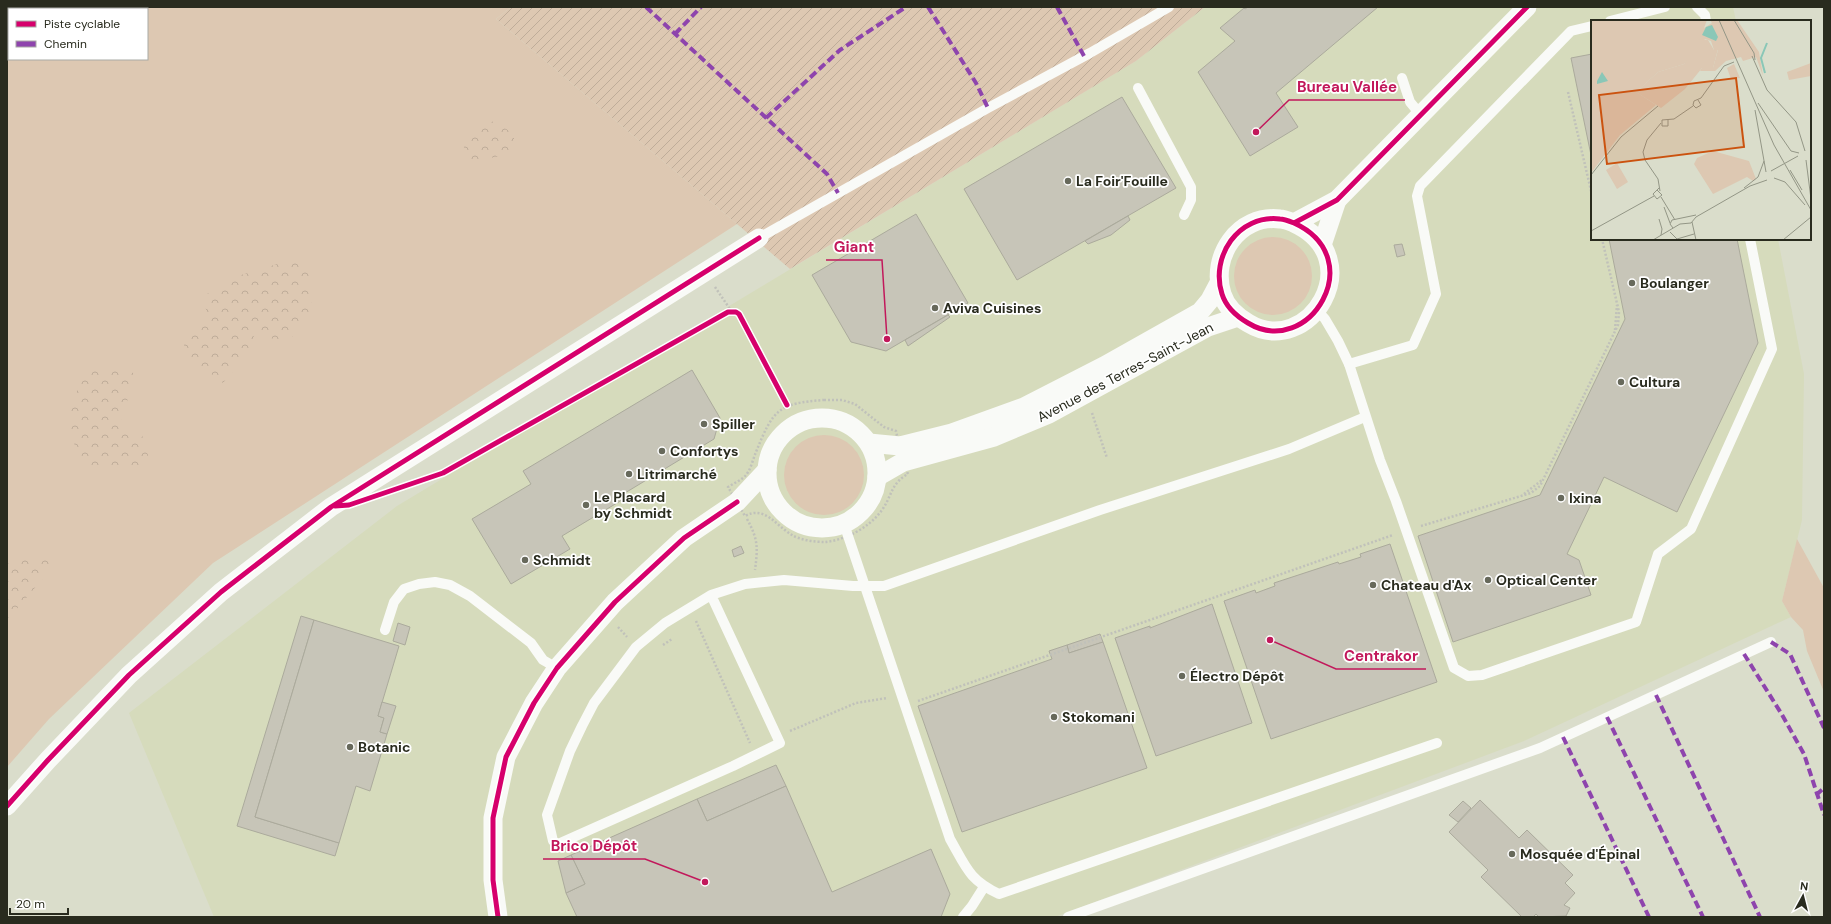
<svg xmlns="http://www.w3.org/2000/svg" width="1831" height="924" viewBox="0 0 1831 924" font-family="'DM Sans',sans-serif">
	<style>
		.built { fill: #d6dbbc }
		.grass { fill: #ddc8b2; fill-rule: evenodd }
		.forest { fill: url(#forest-crowns) }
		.garden { fill: url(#garden-furrows) }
		.building { fill: #c7c5b8; stroke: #abaa9c }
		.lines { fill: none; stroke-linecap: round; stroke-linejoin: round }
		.path { stroke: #c0c1ba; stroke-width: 2.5; stroke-dasharray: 2 2; stroke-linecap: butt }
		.lane { stroke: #f9faf7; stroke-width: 10 }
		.street { stroke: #f9faf7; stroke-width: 19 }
		.quiet { stroke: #8e44ad; stroke-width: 4; stroke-dasharray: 8 4; stroke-linecap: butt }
		.cycleway-casing { stroke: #fff; stroke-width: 8 }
		.cycleway { stroke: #d6006c; stroke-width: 5 }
		.poi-dot { fill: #67695b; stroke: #fff; stroke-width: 1.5 }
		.labels { text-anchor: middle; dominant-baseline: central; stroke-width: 3.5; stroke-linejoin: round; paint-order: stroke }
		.poi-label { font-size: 14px; font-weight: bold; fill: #292b1e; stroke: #fff; text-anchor: start }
		.street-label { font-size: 14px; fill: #292b1e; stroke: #fff }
		.inset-river { fill: none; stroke: #8ac7b7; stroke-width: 2 }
		.inset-road { fill: none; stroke: #939686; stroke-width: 1 }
		.view { fill: #cb520f; fill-opacity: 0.15; stroke: #cb520f; stroke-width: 2 }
		.inset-edge { fill: none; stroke: #292b1e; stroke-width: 2 }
		.leader { fill: none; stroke: #c2185b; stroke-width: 1.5 }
		.callout-dot { fill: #c2185b; stroke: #fff; stroke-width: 1.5 }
		.callout-label { font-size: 15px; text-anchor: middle; font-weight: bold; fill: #c2185b; stroke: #fff; stroke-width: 3.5; stroke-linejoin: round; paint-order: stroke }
	</style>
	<defs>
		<pattern id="forest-crowns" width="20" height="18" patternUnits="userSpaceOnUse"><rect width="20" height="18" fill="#ddc8b2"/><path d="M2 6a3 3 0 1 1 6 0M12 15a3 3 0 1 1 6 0" fill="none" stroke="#beac99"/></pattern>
		<pattern id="garden-furrows" width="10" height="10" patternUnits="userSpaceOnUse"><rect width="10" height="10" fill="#ddc8b2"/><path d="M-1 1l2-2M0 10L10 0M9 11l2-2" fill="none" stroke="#beac99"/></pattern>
	</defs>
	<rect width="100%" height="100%" fill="#daddcb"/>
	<polygon class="built" points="1205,7 1733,7 1736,21 1592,21 1592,239 1778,239 1804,374 1802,520 1782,601 1791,617 1524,741 1055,917 214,917 129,713 397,506 1136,61"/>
	<g class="grass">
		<path d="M7,7H511L496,19L737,224L213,563L49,719L7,767ZM9,9H147V59H9Z"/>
		<circle cx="1273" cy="276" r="39"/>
		<circle cx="824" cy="475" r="40"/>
		<polygon points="1797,539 1824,588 1824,692 1807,651 1803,630 1791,617 1782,601"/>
	</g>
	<g class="forest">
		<polygon points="494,121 514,134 514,153 468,163 461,136"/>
		<polygon points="294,259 310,275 312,317 286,343 255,333 247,355 223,383 189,357 181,338 209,316 201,298 231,278"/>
		<polygon points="116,366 136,374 120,423 142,435 151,465 138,470 88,466 71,439 71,410 83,371"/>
		<polygon points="7,557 58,561 8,619 7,619"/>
	</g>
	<polygon class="garden" points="511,7 1205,7 1136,61 790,269 496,19"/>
	<g class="building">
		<polygon points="1248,7 1378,7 1276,93 1298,127 1250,156 1198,72 1235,41 1220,28 1244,8 1245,9"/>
		<polygon points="1592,54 1592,160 1571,58"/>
		<polygon points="1122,97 1176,188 1017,280 964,189"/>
		<polygon points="916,214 968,303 886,351 851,342 812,275"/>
		<polygon points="1128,216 1130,220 1111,235 1088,244 1085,241"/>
		<polygon points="1609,239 1737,239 1758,343 1677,512 1604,477 1567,554 1579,560 1591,595 1453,642 1418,536 1540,495 1625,319"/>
		<polygon points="1402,244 1405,255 1397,257 1394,245"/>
		<polygon points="948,315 950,317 908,346 905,340"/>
		<polygon points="692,370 720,418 714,439 620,496 622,500 562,536 570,549 511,584 472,519 531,484 523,471"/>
		<polygon points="1390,544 1437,682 1271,739 1224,601 1255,590 1256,593 1275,586 1274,583 1338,562 1339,564 1361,557 1360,554"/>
		<polygon points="741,546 744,553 734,557 732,550"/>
		<polygon points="1212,604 1252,723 1156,756 1115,638 1150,626 1150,628"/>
		<polygon points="301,616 314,620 255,817 339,843 335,856 237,826"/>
		<polygon points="314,620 399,646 378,716 384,718 380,732 387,734 370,791 356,786 339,843 255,817"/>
		<polygon points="398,623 410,627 405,645 393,641"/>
		<polygon points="1100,634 1103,642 1069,653 1067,645"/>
		<polygon points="1103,642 1147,768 962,832 918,706 1052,659 1049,651 1067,645 1069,653"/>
		<polygon points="382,702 396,706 387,734 380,732 384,718 378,716"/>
		<polygon points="776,765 786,786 707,821 697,799"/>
		<polygon points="786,786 832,892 931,849 950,894 941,917 577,917 566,893 585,884 571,855 697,799 707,821"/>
		<polygon points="1480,800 1519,838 1527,830 1573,875 1565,883 1575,893 1564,905 1570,908 1566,916 1539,917 1536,914 1533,917 1522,917 1481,877 1488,870 1449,832"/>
		<polygon points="1463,801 1471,808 1458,822 1449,815"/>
		<polygon points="571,855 585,884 566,893 558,861"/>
	</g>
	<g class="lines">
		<g class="path">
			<polyline points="1568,92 1592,195"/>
			<polyline points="715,287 732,312"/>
			<polyline points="1615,330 1617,305"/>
			<path d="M824,400H842L855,404L884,427L896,431L903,462L908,474C891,483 892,496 882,510C870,527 846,540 825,542C815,542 800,540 792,535C776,526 765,505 745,516L728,487C734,483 742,480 746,475C751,469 753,459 756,452C773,410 778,403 824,400Z"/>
			<polyline points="1092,413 1107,458"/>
			<polyline points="1524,494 1542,480"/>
			<path d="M747,519C758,539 758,547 755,570"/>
			<polyline points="1421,526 1531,493 1540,486 1618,325 1619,312 1602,239"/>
			<polyline points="696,621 750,743"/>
			<polyline points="618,627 627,637"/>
			<polyline points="663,645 672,639"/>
			<polyline points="918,701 1393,535"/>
			<polyline points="790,731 856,703 887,698"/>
		</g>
		<g class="lane">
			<polyline points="1697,7 1705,15 1706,21"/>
			<polyline points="1610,21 1665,7"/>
			<polyline points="1402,78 1410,102 1420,114"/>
			<polyline points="1138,88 1191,187 1191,200 1184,215"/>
			<polyline points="759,238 988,108 1090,53 1169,7"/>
			<polyline points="1317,310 1325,319 1338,341 1349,364 1380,460 1396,501 1454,668 1468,676 1482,675 1636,622 1658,554 1691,529 1772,349 1750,239"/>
			<polyline points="1349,364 1413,345 1436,294 1417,196 1420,186 1571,31 1592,26"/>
			<path d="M844,524L950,839C966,867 969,880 999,894L1437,743"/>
			<polyline points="711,595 780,743 733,766 558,844 553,841 547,815 570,751 582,726 594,703 636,647 665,623 711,595 745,584 784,580 853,586 884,586 1100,510 1289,449 1365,417"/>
			<polyline points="385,630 394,602 404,589 419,584 435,582 450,585 470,596 531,643 543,660 557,668"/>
			<polyline points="963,917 972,906 984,887"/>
			<polyline points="1068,917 1540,748 1771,642"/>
		</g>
		<g class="street">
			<path d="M1294,223C1371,258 1309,360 1248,323C1236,316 1226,307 1222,294C1210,257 1238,214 1280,219C1284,219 1289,221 1294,223L1337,200L1527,7"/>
			<polyline points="1322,245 1337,200"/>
			<circle cx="822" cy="473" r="55"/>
			<polyline points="869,443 900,446 952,433 1024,407 1104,366 1200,312 1210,300 1219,283"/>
			<polyline points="877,477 903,462 994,437 1049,414 1208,327 1238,317"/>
			<polyline points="7,806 48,760 129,675 221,592 331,507 759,238"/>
			<polyline points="498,917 493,880 493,818 506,757 534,703 557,668 615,602 684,538 737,502 767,470"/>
		</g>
		<g class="quiet">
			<polyline points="646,7 827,174 838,193"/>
			<polyline points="928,7 976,83 988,108"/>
			<polyline points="1057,7 1084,56"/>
			<polyline points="675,34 701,7"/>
			<polyline points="766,118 840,50 906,7"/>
			<polyline points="1771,642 1790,654 1824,728"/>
			<polyline points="1744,654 1781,713 1804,754 1824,815"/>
			<polyline points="1656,695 1760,917"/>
			<polyline points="1607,717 1703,917"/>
			<polyline points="1563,737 1649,917"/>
			<polyline points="1816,795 1824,788"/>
		</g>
		<defs>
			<g id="cycleway">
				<path d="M1294,223C1371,258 1309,360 1248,323C1236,316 1226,307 1222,294C1210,257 1238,214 1280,219C1284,219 1289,221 1294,223L1337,200L1527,7"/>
				<polyline points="335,506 349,505 443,473 728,312 736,312 739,314 787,405"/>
				<polyline points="7,806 48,760 129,675 221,592 331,507 759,238"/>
				<polyline points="498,917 493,880 493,818 506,757 534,703 557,668 615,602 684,538 737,502"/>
			</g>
		</defs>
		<use href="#cycleway" class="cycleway-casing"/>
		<use href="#cycleway" class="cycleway"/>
	</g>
	<g class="poi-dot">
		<circle cx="1068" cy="181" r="4"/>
		<circle cx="1632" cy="283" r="4"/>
		<circle cx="935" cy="308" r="4"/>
		<circle cx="1621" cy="382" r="4"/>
		<circle cx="704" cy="424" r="4"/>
		<circle cx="662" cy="451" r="4"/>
		<circle cx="629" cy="474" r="4"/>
		<circle cx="1561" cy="498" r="4"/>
		<circle cx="586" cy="505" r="4"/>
		<circle cx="525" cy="560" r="4"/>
		<circle cx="1488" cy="580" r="4"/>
		<circle cx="1373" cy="585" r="4"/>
		<circle cx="1182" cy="676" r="4"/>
		<circle cx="1054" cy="717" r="4"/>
		<circle cx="350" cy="747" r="4"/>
		<circle cx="1512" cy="854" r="4"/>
	</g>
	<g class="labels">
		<g class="poi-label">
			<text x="1076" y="181">La Foir'Fouille</text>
			<text x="1640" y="283">Boulanger</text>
			<text x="943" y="308">Aviva Cuisines</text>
			<text x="1629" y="382">Cultura</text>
			<text x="712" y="424">Spiller</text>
			<text x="670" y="451">Confortys</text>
			<text x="637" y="474">Litrimarché</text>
			<text x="594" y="497">Le Placard<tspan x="594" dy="16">by Schmidt</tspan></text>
			<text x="1569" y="498">Ixina</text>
			<text x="533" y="560">Schmidt</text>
			<text x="1496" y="580">Optical Center</text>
			<text x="1381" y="585">Chateau d'Ax</text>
			<text x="1190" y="676">Électro Dépôt</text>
			<text x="1062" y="717">Stokomani</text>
			<text x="358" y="747">Botanic</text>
			<text x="1520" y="854">Mosquée d'Épinal</text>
		</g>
		<g class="street-label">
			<text transform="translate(1125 372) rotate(-28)">Avenue des Terres-Saint-Jean</text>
		</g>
	</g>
	<g transform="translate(1591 20)">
		<rect width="220" height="220" fill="#daddcb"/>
		<path d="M0,0H116L113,8L121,3L119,0H146L168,32L172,56L165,37L152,41L150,37L135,41L124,51H109L111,48H122L127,30H123L120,21L114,19L93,44L67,52L45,72L65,85L29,115L0,153ZM143,44L149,58L140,59L136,48ZM26,143L37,162L26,169L15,150Z" fill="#ddc8b2"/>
		<path d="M220,43V56L198,60L196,52Z" fill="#ddc8b2"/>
		<path d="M122,131L158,141L165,159L162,161L156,157L122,174L103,144L106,138Z" fill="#ddc8b2"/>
		<path d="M108,19L117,20L123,30L127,29L122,48H111L94,69L70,88L45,72L67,52L93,44Z" fill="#ddc8b2"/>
		<path d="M121,5L127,17L125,21L111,15L115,7ZM11,52L17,61L6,64V61Z" fill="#8ac7b7"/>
		<path class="inset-river" d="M174,53L170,38L176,23"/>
		<path class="inset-road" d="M128,0L183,125L220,190M143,0L163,33L164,40M161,36L176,70L205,102L214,131M107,80L110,85L105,88L102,85L103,81L110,78L133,46L143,42M167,83L200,131L208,133M164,90L175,152M77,100V106H71V100L83,99L102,86M215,140L220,179M199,150L211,170M180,151L207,136M0,155L30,117L67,86M183,158L194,162L214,185M153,168L167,157L173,141M66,170L71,175L66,179L62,174L68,168M69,171L67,159L54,140L52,132L56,120L70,103M70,177L84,200M73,187L79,203M68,199L71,209L70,215M101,202L105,220M82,208L79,204L81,200L105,195M0,211L63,176M79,212L86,219L103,214M62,220L89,204L100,203L105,197L159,166L176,160M192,220L220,197"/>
		<path class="view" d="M145,58L153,127L16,144L8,75Z"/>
		<rect width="220" height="220" class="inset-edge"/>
	</g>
	<path class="leader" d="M1256 132L1289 100H1405M887 339L882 260H826M1270 640L1336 669H1426M705 882L645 859H543"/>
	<g class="callout-dot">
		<circle cx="1256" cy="132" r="4"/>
		<circle cx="887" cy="339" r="4"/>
		<circle cx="1270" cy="640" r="4"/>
		<circle cx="705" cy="882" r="4"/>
	</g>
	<g class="callout-label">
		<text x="1347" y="92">Bureau Vallée</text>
		<text x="854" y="252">Giant</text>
		<text x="1381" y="661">Centrakor</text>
		<text x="594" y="851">Brico Dépôt</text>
	</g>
	<rect width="1831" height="924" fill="none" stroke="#292b1e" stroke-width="16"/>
	<rect x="8" y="8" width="140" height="52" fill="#ffffff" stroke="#a9aaa5"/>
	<rect x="16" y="21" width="20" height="6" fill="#d6006c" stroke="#a9aaa5"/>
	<text x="44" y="28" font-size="12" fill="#292b1e">Piste cyclable</text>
	<rect x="16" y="41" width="20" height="6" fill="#8e44ad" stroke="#a9aaa5"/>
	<text x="44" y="48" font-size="12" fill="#292b1e">Chemin</text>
	<g transform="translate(1803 896) rotate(7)" stroke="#ffffff" stroke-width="3" paint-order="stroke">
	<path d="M0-3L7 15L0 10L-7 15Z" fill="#292b1e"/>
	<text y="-6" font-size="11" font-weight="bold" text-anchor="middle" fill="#292b1e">N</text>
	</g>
	<path d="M10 908v6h58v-6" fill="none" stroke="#292b1e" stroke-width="2"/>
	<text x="16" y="908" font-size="12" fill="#292b1e" stroke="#ffffff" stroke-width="3" paint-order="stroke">20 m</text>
</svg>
